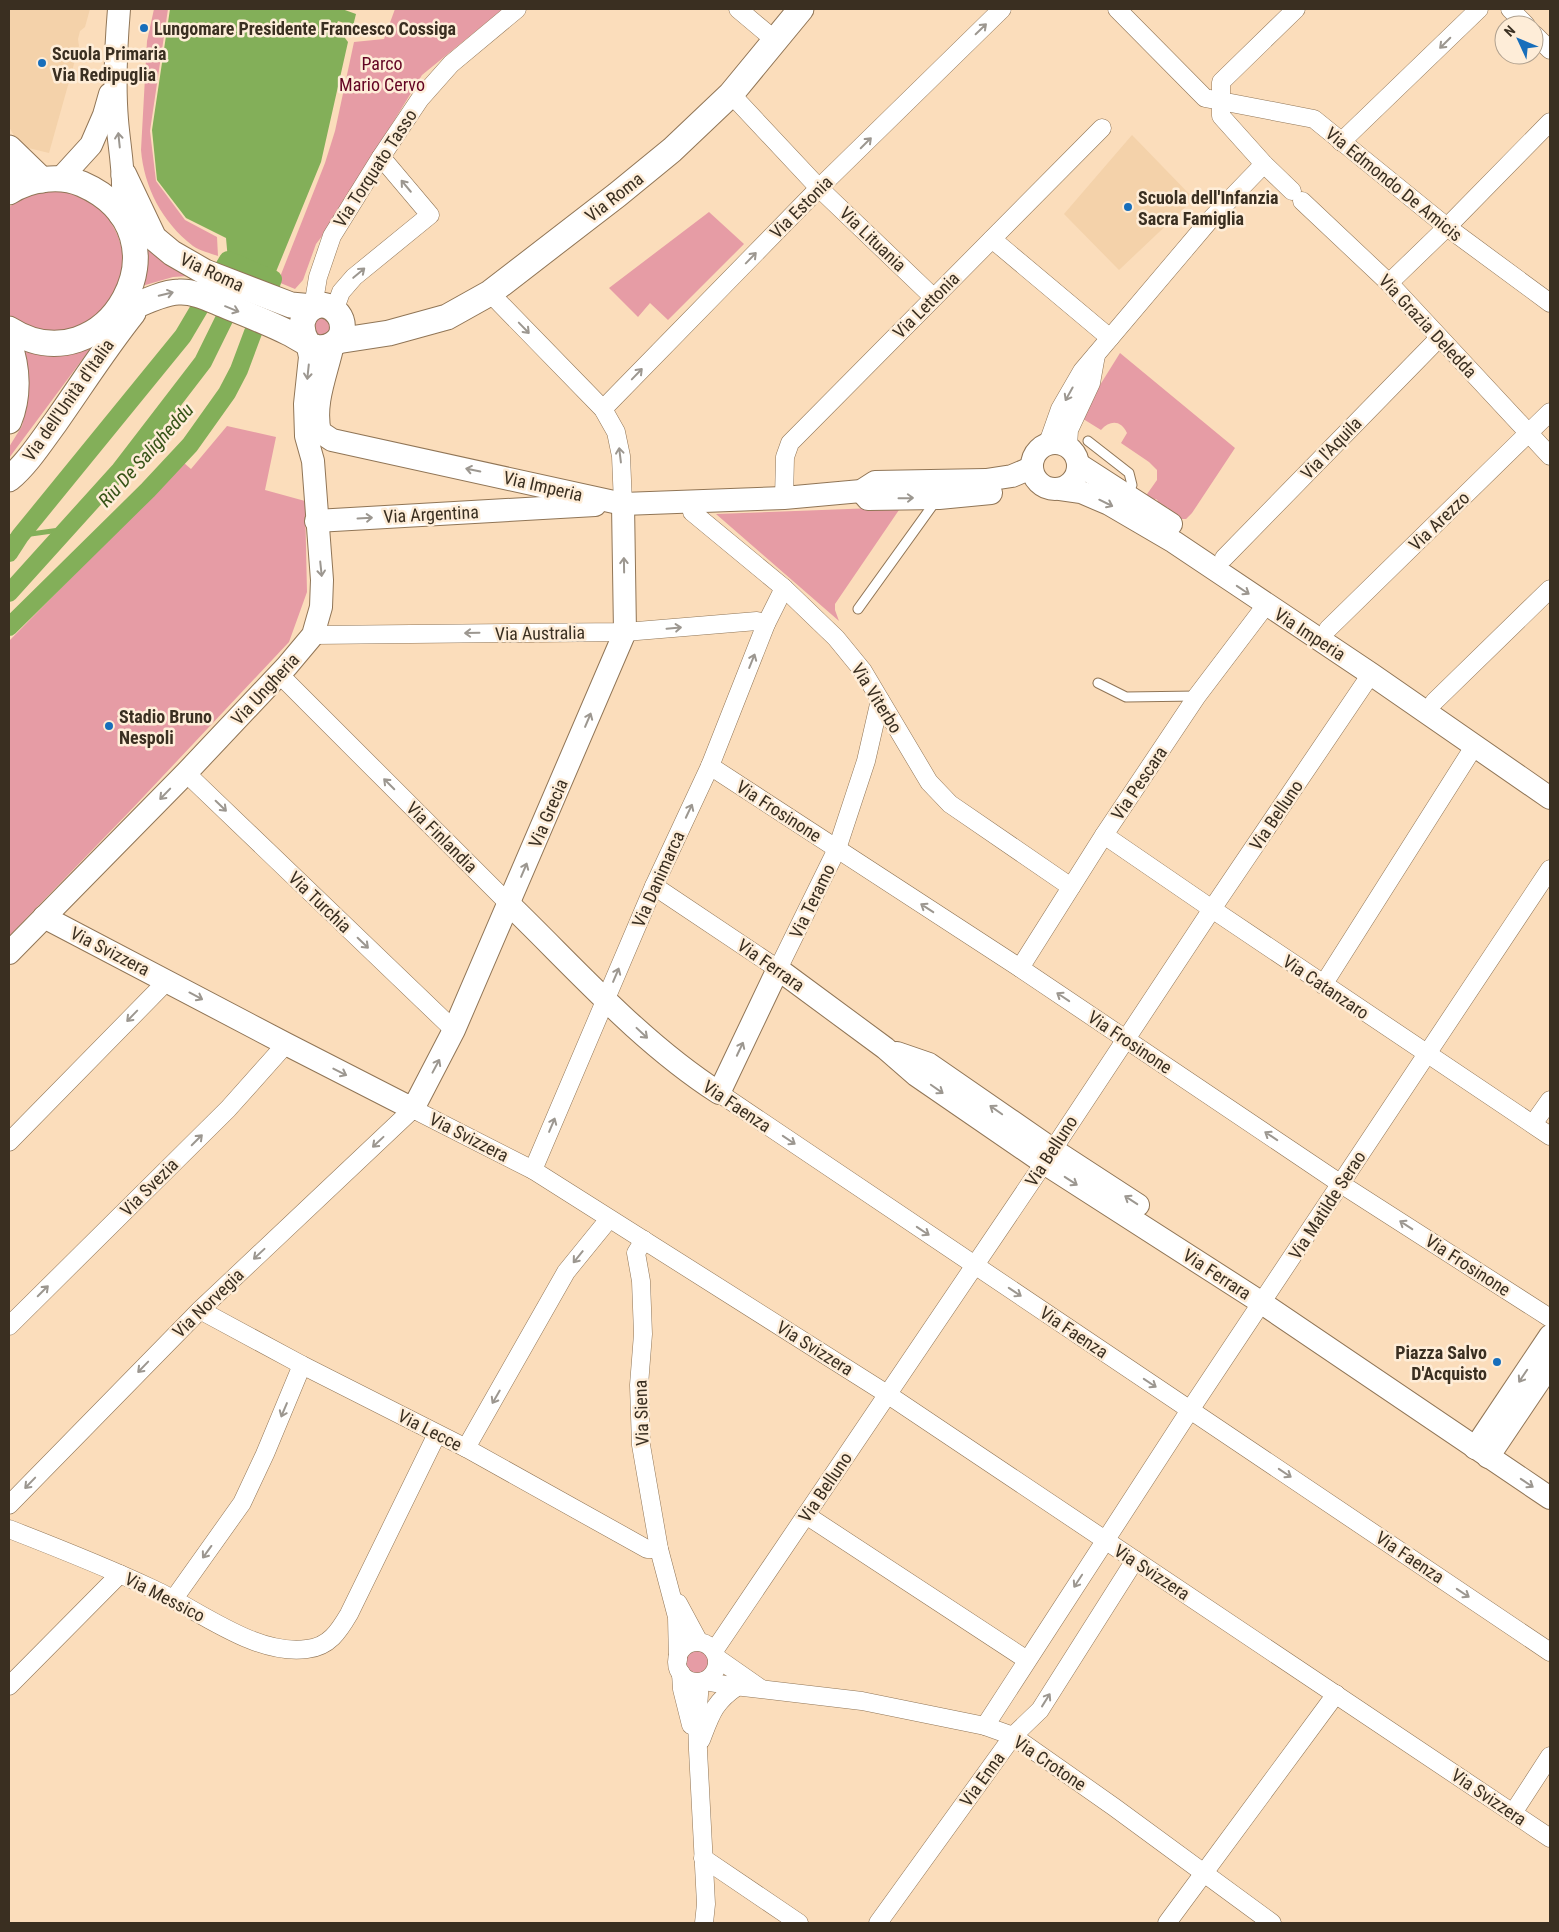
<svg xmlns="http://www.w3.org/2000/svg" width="1559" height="1932" viewBox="0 0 1559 1932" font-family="'Roboto Condensed',sans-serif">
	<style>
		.built { fill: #f4d2aa }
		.green { fill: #e69ca5 }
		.water { fill: #83af59 }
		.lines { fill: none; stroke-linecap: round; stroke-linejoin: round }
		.stream { stroke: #83af59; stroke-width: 5 }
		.canal { stroke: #83af59; stroke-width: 18 }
		.service-casing { stroke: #907556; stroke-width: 11 }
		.minor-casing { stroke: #907556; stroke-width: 19 }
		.tertiary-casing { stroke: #907556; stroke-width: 24 }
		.secondary-casing { stroke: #907556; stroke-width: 27 }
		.service { stroke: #fff; stroke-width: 9 }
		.minor { stroke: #fff; stroke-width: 18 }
		.tertiary { stroke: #fff; stroke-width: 22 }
		.secondary { stroke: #fff; stroke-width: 25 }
		.oneway { stroke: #9c9790 }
		.poi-dot { fill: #176ebb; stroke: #feedd8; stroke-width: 2 }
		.labels { text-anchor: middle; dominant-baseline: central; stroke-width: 5; stroke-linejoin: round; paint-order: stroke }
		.poi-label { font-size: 18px; font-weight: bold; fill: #3a2f21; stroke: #feedd8; text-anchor: start }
		.park-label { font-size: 18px; fill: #630423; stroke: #feedd8 }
		.street-label { font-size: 18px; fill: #3a2f21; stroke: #feedd8 }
		.water-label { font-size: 19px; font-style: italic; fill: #375317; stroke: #feedd8 }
	</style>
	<rect width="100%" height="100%" fill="#fbddbb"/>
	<g class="built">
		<polygon points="9,9 90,9 85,27 80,31 78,39 79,46 49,153 20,146 9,127"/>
		<polygon points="1132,135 1194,199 1119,270 1064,214"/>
	</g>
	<g class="green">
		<path d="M154,9H168L150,131L156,181L185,220L217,237L218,256C210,253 200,251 193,246C162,222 144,187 141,150L147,41Z"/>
		<polygon points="395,9 503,9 422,75 329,227 316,244 303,280 295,289 278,282 325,163 335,131 354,42 384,39"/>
		<path d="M44,191C54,191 64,190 74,194C106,203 127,240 123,272C121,283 116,291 109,300C83,337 46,339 9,315V207L28,195Z"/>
		<polygon points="709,212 744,244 668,320 650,303 638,317 609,288"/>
		<polygon points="144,237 188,276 173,277 142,286 148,259"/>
		<polygon points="324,315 333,329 320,338 310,324 312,321"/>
		<polygon points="15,340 96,341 9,458 9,447 22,426 26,407"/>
		<path d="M1120,353L1235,448L1192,513L1186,519H1179L1167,507L1164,508L1157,505L1158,501L1156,499L1152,501L1145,497L1157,480V470L1149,462L1121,443L1127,433C1121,420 1110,420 1101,430L1080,417Z"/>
		<polygon points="227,426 276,437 265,490 305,501 307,592 289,642 130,811 10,935 9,641 184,463 191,469"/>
		<polygon points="901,507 835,604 835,610 839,621 716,514"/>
		<circle cx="698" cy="1662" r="14"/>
	</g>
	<polygon class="water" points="170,9 342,9 356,14 353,26 338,21 336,26 348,42 321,162 273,279 228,260 226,238 186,218 157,180 152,130"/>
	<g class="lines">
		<polyline class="stream" points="9,537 67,529"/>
		<g class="canal">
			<polyline points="9,553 20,536 183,336 228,260 273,279 239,370 227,393 190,445 148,490 9,627"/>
			<polyline points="9,593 120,470 203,362 235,297"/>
		</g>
		<defs>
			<g id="service">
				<polyline points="1088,441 1129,473 1132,485 1128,495"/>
				<polyline points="858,609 935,502"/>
				<polyline points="1098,683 1126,697 1197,696"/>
			</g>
			<g id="minor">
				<polyline points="738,9 776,41"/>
				<polyline points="1117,9 1205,98 1314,119 1447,227 1550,303"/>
				<polyline points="1510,9 1526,25"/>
				<polyline points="1534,34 1550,50"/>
				<polyline points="731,94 819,188 933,297"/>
				<polyline points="1341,142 1479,9"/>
				<polyline points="9,169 36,178"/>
				<polyline points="1292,191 1264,164 1221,116 1221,82 1296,9"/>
				<polyline points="1302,201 1389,283 1550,456"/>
				<polyline points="992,239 1110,338"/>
				<polyline points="1389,283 1447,227 1550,122"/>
				<polyline points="490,293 603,409 616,432 621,456 623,504"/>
				<polyline points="313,307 318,277 332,236 381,157 420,99 451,64 517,9"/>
				<polyline points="338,314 337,303 341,292 354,277 430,215 381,157"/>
				<polyline points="603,409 819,188 1002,9"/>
				<polyline points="1048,443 1060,409 1082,371 1209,221 1264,164"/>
				<polyline points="1068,446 1069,430 1091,383 1096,355"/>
				<polyline points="784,498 785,457 790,443 1102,128"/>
				<polyline points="691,502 692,512 784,588 836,638 863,671 929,782 950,804 1071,887"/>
				<polyline points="1224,558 1439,338"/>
				<polyline points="1328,629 1550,412"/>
				<polyline points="313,635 625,632 757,621 766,624"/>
				<polyline points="279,674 510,905"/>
				<polyline points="1434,702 1550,589"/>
				<polyline points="710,766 1020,968 1341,1184 1550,1318"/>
				<polyline points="186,773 454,1030"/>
				<polyline points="1104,835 1212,909 1550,1136"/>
				<polyline points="654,886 778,969 837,849 866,761 880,700"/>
				<polyline points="1020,968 1104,835 1197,696 1266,605"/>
				<polyline points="1323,985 1475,745"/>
				<polyline points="719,1093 1550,1652"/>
				<polyline points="1533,1124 1550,1100"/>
				<polyline points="9,1142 167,981"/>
				<polyline points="533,1170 654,886 710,766 766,624 784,588"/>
				<polyline points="644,1240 636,1253 641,1281 643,1334 639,1385 641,1445 659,1549 677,1617 678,1660"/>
				<polyline points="200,1310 302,1365 466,1448 647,1549 659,1549"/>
				<polyline points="9,1326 228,1109 286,1044"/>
				<polyline points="466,1448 566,1272 609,1219"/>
				<polyline points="9,1505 200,1310 413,1109 533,1170 887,1394 1550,1838"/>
				<polyline points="806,1515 1027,1660"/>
				<path d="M9,1529C58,1548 106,1567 153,1589C199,1610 255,1656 307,1649C329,1647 339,1631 349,1614L437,1434"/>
				<polyline points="173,1600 242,1503 265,1454 302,1365"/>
				<polyline points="678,1603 699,1642"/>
				<circle cx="697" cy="1662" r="20"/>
				<polyline points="714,1651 1044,1163 1212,909 1371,674"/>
				<polyline points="717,1658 760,1688"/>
				<polyline points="681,1673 682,1689 691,1725"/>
				<polyline points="704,1681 726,1685 862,1701 985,1726 1013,1736 1114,1807 1272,1923"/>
				<polyline points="700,1682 697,1719 698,1750 706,1904 704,1923"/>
				<polyline points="9,1686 120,1574"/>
				<polyline points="985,1726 1190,1410 1550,869"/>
				<path d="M701,1740C711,1714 714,1702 738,1686"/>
				<polyline points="1513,1813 1550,1756"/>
				<polyline points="703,1858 799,1923"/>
				<polyline points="878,1923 1013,1736 1040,1710 1135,1560"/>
				<polyline points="1167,1923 1336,1694"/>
			</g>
			<g id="tertiary">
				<path d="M119,9C116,45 114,84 117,120C119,145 124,169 123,193"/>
				<polyline points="60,179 91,145 104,115 110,94"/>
				<path d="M333,344C327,373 313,403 320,432L332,440L623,504L784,498L861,491L875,482L986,480L1012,476L1031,468"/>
				<circle cx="1055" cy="466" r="23"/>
				<polyline points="1078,464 1171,524"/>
				<polyline points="1060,489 1081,492 1109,504 1174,542 1371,674 1550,798"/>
				<polyline points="861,491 868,499 939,498 991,493"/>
				<polyline points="316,521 595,505"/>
				<path d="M510,905C577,970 640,1042 719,1093L778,969L885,1048L916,1075L1044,1163L1262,1303L1550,1498"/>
				<polyline points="44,917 286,1044 413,1109 454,1030 625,632 623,504"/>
				<polyline points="9,953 186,773 287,666 313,635 321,607 322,580 313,461 306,436 305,404 310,357 307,342"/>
				<polyline points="897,1053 929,1064 1052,1149 1138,1205"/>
				<polyline points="1475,1448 1550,1336"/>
				<polyline points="1488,1457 1550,1365"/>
			</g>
			<g id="secondary">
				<polyline points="9,148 42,180"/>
				<polyline points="124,175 152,234"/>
				<path d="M9,192C29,179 59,174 82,184C196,234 106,391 9,329"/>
				<polyline points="121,214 136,223 172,253 205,272 291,305 313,307"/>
				<path d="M115,315C132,308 161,292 179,292C196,291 213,301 229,307C249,315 269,323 289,333C297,337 307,344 315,347C326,350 340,343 342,332C343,326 342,319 338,314C322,293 290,313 307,342"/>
				<polyline points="337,341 389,333 447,317 490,293 617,195 672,150 731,94 801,9"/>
				<path d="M9,344C18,368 19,397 9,421"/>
				<path d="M9,479C27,464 41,442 55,423C81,386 105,348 133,313"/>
			</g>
		</defs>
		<use href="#service" class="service-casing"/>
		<use href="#minor" class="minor-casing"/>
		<use href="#tertiary" class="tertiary-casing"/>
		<use href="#secondary" class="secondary-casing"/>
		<use href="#service" class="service"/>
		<use href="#minor" class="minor"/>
		<use href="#tertiary" class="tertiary"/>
		<use href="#secondary" class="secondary"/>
	</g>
	<defs><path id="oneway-shaft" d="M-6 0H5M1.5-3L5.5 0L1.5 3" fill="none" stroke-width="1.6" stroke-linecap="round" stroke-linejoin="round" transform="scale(1.25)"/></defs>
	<g class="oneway">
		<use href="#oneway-shaft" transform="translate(981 29) rotate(-44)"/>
		<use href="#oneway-shaft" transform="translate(1445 43) rotate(135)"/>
		<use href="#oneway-shaft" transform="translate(119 140) rotate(-96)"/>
		<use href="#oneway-shaft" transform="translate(866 143) rotate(-45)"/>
		<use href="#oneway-shaft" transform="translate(406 186) rotate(-130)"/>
		<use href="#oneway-shaft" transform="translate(751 258) rotate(-46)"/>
		<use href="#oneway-shaft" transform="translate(359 273) rotate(-40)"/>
		<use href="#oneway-shaft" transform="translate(166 294) rotate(-13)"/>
		<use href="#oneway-shaft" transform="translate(232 309) rotate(22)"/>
		<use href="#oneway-shaft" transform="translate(524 328) rotate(46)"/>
		<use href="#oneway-shaft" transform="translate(308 372) rotate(96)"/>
		<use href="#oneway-shaft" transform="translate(637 374) rotate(-46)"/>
		<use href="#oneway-shaft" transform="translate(1069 394) rotate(119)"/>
		<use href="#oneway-shaft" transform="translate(620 455) rotate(-97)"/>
		<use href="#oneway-shaft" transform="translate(473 470) rotate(-168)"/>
		<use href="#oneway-shaft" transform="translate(906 498) rotate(-1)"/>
		<use href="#oneway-shaft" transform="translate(1106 503) rotate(26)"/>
		<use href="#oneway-shaft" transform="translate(365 518) rotate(-3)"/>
		<use href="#oneway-shaft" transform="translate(624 565) rotate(-91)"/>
		<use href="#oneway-shaft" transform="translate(321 569) rotate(84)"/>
		<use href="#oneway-shaft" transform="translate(1243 590) rotate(34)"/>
		<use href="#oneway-shaft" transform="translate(674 628) rotate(-5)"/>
		<use href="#oneway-shaft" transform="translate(472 633) rotate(179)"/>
		<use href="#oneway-shaft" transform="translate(752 661) rotate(-68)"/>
		<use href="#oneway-shaft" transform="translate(588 720) rotate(-67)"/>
		<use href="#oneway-shaft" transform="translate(389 784) rotate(-135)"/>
		<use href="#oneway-shaft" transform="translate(165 794) rotate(134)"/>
		<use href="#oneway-shaft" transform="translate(221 806) rotate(44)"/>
		<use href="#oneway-shaft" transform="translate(689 811) rotate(-65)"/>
		<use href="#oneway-shaft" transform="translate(524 870) rotate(-67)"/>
		<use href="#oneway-shaft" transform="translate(927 908) rotate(-147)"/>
		<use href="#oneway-shaft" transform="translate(363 943) rotate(44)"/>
		<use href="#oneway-shaft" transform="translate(616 975) rotate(-67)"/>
		<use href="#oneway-shaft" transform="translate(196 996) rotate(28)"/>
		<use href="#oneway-shaft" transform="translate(1063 997) rotate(-146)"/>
		<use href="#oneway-shaft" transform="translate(132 1016) rotate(134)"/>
		<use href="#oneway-shaft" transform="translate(642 1033) rotate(43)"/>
		<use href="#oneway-shaft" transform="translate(740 1049) rotate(-65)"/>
		<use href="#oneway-shaft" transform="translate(436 1066) rotate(-62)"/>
		<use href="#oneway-shaft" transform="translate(340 1072) rotate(27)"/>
		<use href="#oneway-shaft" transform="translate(937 1089) rotate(35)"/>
		<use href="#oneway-shaft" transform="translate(996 1110) rotate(-145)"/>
		<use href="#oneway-shaft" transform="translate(552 1125) rotate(-67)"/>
		<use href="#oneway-shaft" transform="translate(1271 1136) rotate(-146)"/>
		<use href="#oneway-shaft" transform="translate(197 1140) rotate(-45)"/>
		<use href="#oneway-shaft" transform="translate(789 1140) rotate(34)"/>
		<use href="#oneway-shaft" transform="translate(378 1142) rotate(137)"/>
		<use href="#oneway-shaft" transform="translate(1071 1181) rotate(33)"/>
		<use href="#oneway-shaft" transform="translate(1131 1200) rotate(-147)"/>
		<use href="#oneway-shaft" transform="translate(1406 1225) rotate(-147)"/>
		<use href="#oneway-shaft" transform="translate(923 1231) rotate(34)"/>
		<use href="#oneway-shaft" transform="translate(259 1254) rotate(137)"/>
		<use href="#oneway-shaft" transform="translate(578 1257) rotate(129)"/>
		<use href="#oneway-shaft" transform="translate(43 1291) rotate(-45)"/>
		<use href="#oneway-shaft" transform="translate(1015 1292) rotate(34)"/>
		<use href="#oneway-shaft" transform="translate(143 1367) rotate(134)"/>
		<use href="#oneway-shaft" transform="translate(1523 1376) rotate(124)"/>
		<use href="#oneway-shaft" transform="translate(1150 1383) rotate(34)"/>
		<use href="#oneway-shaft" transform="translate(496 1397) rotate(120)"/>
		<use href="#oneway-shaft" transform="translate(284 1410) rotate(113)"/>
		<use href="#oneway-shaft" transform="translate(1285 1473) rotate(34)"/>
		<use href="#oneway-shaft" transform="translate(30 1483) rotate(134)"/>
		<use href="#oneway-shaft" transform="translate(1527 1483) rotate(34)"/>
		<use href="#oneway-shaft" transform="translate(207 1552) rotate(126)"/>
		<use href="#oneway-shaft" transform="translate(1078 1581) rotate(123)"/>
		<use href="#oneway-shaft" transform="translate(1463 1593) rotate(34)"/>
		<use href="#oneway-shaft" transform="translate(1046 1700) rotate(-58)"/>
	</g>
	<g class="poi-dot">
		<circle cx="144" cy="28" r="5"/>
		<circle cx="42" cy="63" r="5"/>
		<circle cx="1128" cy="207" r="5"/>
		<circle cx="109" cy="726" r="5"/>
		<circle cx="1497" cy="1362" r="5"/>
	</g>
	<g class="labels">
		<g class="poi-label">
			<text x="154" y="28">Lungomare Presidente Francesco Cossiga</text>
			<text x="52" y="53">Scuola Primaria<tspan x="52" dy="21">Via Redipuglia</tspan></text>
			<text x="1138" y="197">Scuola dell'Infanzia<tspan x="1138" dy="21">Sacra Famiglia</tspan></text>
			<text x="119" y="716">Stadio Bruno<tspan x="119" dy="21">Nespoli</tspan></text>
			<text x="1487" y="1352" text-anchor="end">Piazza Salvo<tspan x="1487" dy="21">D'Acquisto</tspan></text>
		</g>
		<g class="park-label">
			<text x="382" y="63">Parco<tspan x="382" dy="21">Mario Cervo</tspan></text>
		</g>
		<g class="street-label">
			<text transform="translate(375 168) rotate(-57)">Via Torquato Tasso</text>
			<text transform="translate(1394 184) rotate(39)">Via Edmondo De Amicis</text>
			<text transform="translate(614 197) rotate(-38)">Via Roma</text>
			<text transform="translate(801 207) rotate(-45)">Via Estonia</text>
			<text transform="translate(873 239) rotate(44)">Via Lituania</text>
			<text transform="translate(212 272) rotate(25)">Via Roma</text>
			<text transform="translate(926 305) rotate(-45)">Via Lettonia</text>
			<text transform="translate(1428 326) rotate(47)">Via Grazia Deledda</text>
			<text transform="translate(68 400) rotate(-55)">Via dell'Unità d'Italia</text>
			<text transform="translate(1331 448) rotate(-46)">Via l'Aquila</text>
			<text transform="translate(543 486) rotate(13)">Via Imperia</text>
			<text transform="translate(431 514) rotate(-3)">Via Argentina</text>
			<text transform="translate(1439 521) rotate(-44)">Via Arezzo</text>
			<text transform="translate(540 633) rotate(-1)">Via Australia</text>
			<text transform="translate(1310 634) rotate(33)">Via Imperia</text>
			<text transform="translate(265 689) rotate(-47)">Via Ungheria</text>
			<text transform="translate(877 698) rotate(58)">Via Viterbo</text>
			<text transform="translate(1139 783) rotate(-56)">Via Pescara</text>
			<text transform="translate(779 811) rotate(33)">Via Frosinone</text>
			<text transform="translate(548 813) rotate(-67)">Via Grecia</text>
			<text transform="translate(1276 815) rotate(-56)">Via Belluno</text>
			<text transform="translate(442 837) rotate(45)">Via Finlandia</text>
			<text transform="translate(658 879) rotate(-66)">Via Danimarca</text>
			<text transform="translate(812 901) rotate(-64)">Via Teramo</text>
			<text transform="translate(320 902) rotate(44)">Via Turchia</text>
			<text transform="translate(110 951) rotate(27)">Via Svizzera</text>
			<text transform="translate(771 965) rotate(35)">Via Ferrara</text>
			<text transform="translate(1326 987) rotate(34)">Via Catanzaro</text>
			<text transform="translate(1130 1042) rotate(34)">Via Frosinone</text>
			<text transform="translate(737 1106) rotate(34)">Via Faenza</text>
			<text transform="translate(469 1137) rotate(27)">Via Svizzera</text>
			<text transform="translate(1051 1151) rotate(-57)">Via Belluno</text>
			<text transform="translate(149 1187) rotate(-45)">Via Svezia</text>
			<text transform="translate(1327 1205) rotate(-57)">Via Matilde Serao</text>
			<text transform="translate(1468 1265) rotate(33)">Via Frosinone</text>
			<text transform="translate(1217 1274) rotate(33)">Via Ferrara</text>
			<text transform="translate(208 1303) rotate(-44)">Via Norvegia</text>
			<text transform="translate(1074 1332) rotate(34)">Via Faenza</text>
			<text transform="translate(815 1348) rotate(32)">Via Svizzera</text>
			<text transform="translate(641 1413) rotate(-92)">Via Siena</text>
			<text transform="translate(430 1430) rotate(27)">Via Lecce</text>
			<text transform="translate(825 1487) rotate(-56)">Via Belluno</text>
			<text transform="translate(1410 1557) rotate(34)">Via Faenza</text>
			<text transform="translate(1152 1572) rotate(33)">Via Svizzera</text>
			<text transform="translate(165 1597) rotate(27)">Via Messico</text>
			<text transform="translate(1050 1763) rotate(34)">Via Crotone</text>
			<text transform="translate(982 1779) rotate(-54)">Via Enna</text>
			<text transform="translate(1489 1797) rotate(34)">Via Svizzera</text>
		</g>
		<g class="water-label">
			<text transform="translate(146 455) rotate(-48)">Riu De Saligheddu</text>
		</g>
	</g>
	<rect width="1559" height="1932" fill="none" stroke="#3a2f21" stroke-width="20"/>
	<g transform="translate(1519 40) rotate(314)"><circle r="24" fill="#feedd8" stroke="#b0a18f"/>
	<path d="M0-4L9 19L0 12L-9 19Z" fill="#176ebb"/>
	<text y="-8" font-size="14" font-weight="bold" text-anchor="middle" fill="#3a2f21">N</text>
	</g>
</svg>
